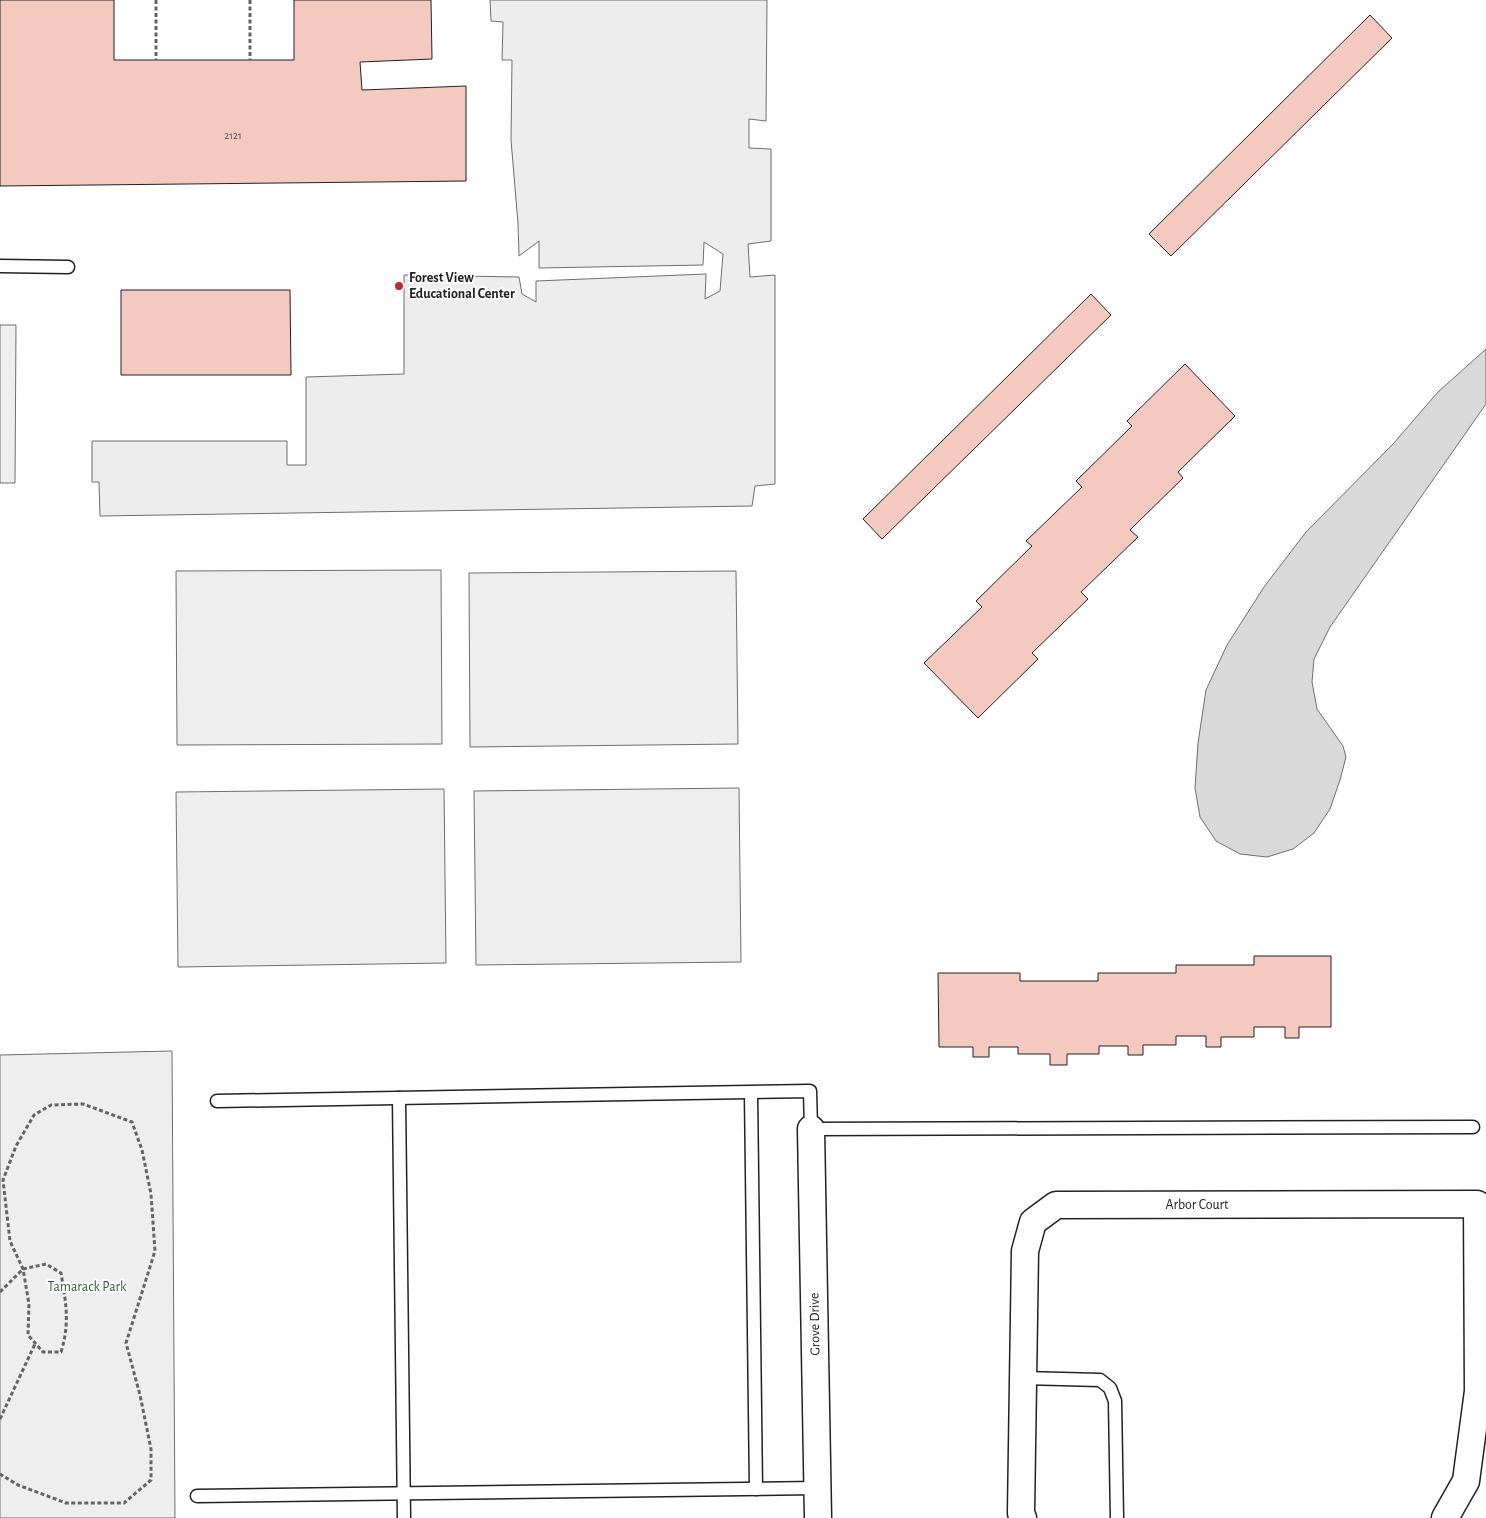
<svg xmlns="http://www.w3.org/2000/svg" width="1486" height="1518" viewBox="0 0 1486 1518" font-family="'Alegreya Sans',sans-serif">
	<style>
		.green { fill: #eee; stroke: #6f6f6f }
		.parking { fill: #ededed; stroke: #6f6f6f }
		.water { fill: #d9d9d9; stroke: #6f6f6f }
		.building { fill: #f3c9c0; stroke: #222 }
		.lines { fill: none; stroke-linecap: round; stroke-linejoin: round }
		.service-casing { stroke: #222; stroke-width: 15 }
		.minor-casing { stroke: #222; stroke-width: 29 }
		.path { stroke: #646464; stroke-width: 3; stroke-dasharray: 4 2.5; stroke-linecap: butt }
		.service { stroke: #fff; stroke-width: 12 }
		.minor { stroke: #fff; stroke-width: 26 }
		.poi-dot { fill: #c62828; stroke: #fff; stroke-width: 2 }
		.labels { text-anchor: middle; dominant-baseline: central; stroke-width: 4; stroke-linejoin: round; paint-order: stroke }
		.number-label { font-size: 11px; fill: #564c4a }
		.poi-label { font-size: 14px; font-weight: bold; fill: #222; stroke: #fff; text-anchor: start }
		.street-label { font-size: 14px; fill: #222; stroke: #fff }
		.park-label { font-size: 14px; fill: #2f5e38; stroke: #fff }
	</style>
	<rect width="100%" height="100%" fill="#fff"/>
	<g class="green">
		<polygon points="0,325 16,325 15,483 0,483"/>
		<polygon points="441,570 442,744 177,745 176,571"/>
		<polygon points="736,571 738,744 470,747 469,573"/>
		<polygon points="739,788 741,962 476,965 474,791"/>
		<polygon points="444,789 446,963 178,967 176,792"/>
		<polygon points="172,1051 175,1518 0,1518 0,1055"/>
	</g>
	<polygon class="parking" points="490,0 767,0 766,121 749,119 749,148 771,149 771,241 748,244 750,277 775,275 775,484 755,486 752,506 100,516 99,482 92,482 92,441 287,441 287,465 306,465 306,377 404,374 404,275 519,277 522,294 536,302 536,281 706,274 705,299 720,291 723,254 704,242 703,265 539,268 539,241 519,256 518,223 511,140 512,60 502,60 503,22 491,21"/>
	<polygon class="water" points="1486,349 1486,404 1330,627 1314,659 1312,682 1317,709 1343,746 1346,757 1340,780 1330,809 1314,833 1293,849 1267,857 1240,854 1216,841 1200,817 1195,788 1198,743 1206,690 1227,645 1264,587 1306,532 1393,444 1438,392"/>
	<g class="building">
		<polygon points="0,0 114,0 114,60 294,60 294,0 431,0 432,59 360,62 362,90 466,86 466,181 0,186"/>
		<polygon points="1370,15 1392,38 1171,256 1149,234"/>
		<polygon points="121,290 290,290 291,375 121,375"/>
		<polygon points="1091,294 1111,315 882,539 863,519"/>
		<polygon points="1185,364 1235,416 1178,472 1183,478 1130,530 1138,537 1081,592 1088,599 1032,653 1038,659 978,718 924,663 982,607 976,601 1032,546 1026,541 1082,487 1076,481 1132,426 1127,421"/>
		<polygon points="1254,956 1331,956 1331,1027 1299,1027 1299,1038 1285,1038 1285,1027 1254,1027 1254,1037 1221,1037 1221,1047 1206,1047 1206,1036 1176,1036 1176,1045 1143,1045 1143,1055 1128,1055 1128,1046 1099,1046 1099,1054 1067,1054 1067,1065 1050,1065 1050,1054 1018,1054 1018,1047 989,1047 989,1057 973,1057 973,1047 939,1047 938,973 1020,973 1020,981 1098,981 1098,973 1176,973 1176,965 1254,965"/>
	</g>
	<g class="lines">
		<defs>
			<g id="service">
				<polyline points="0,266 68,267"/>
				<polyline points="751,1093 756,1489"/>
				<polyline points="399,1098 404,1518"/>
				<polyline points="217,1101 810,1091 811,1129 1473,1127"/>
				<polyline points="1023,1378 1100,1380 1110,1388 1115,1401 1117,1518"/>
				<polyline points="197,1496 817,1488"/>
			</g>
			<g id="minor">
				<polyline points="811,1129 818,1518"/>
				<polyline points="1023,1518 1021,1513 1025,1251 1033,1222 1056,1205 1477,1204 1478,1391 1466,1481 1445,1518"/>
			</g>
		</defs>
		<use href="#service" class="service-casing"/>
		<use href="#minor" class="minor-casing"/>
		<g class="path">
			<polyline points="156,0 156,60"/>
			<polyline points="250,0 250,60"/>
			<path d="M0,1292L23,1269L46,1264L61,1273C66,1303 70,1323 61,1352H43L28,1335L29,1304L23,1269L10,1241L3,1180L16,1146L34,1115L51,1105L83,1104L132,1122L142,1150L151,1194L155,1251L126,1343L140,1395L151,1449V1480L124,1503H66L18,1485L0,1474"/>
			<polyline points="0,1419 35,1344"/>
		</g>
		<use href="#service" class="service"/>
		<use href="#minor" class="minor"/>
	</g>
	<circle class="poi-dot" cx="399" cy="286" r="5"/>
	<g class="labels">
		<g class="number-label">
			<text x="233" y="135">2121</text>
		</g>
		<g class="poi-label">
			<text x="409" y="278">Forest View<tspan x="409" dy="16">Educational Center</tspan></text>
		</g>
		<g class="street-label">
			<text x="1197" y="1205">Arbor Court</text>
			<text transform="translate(815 1324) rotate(-91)">Grove Drive</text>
		</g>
		<g class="park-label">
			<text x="87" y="1287">Tamarack Park</text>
		</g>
	</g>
</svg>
